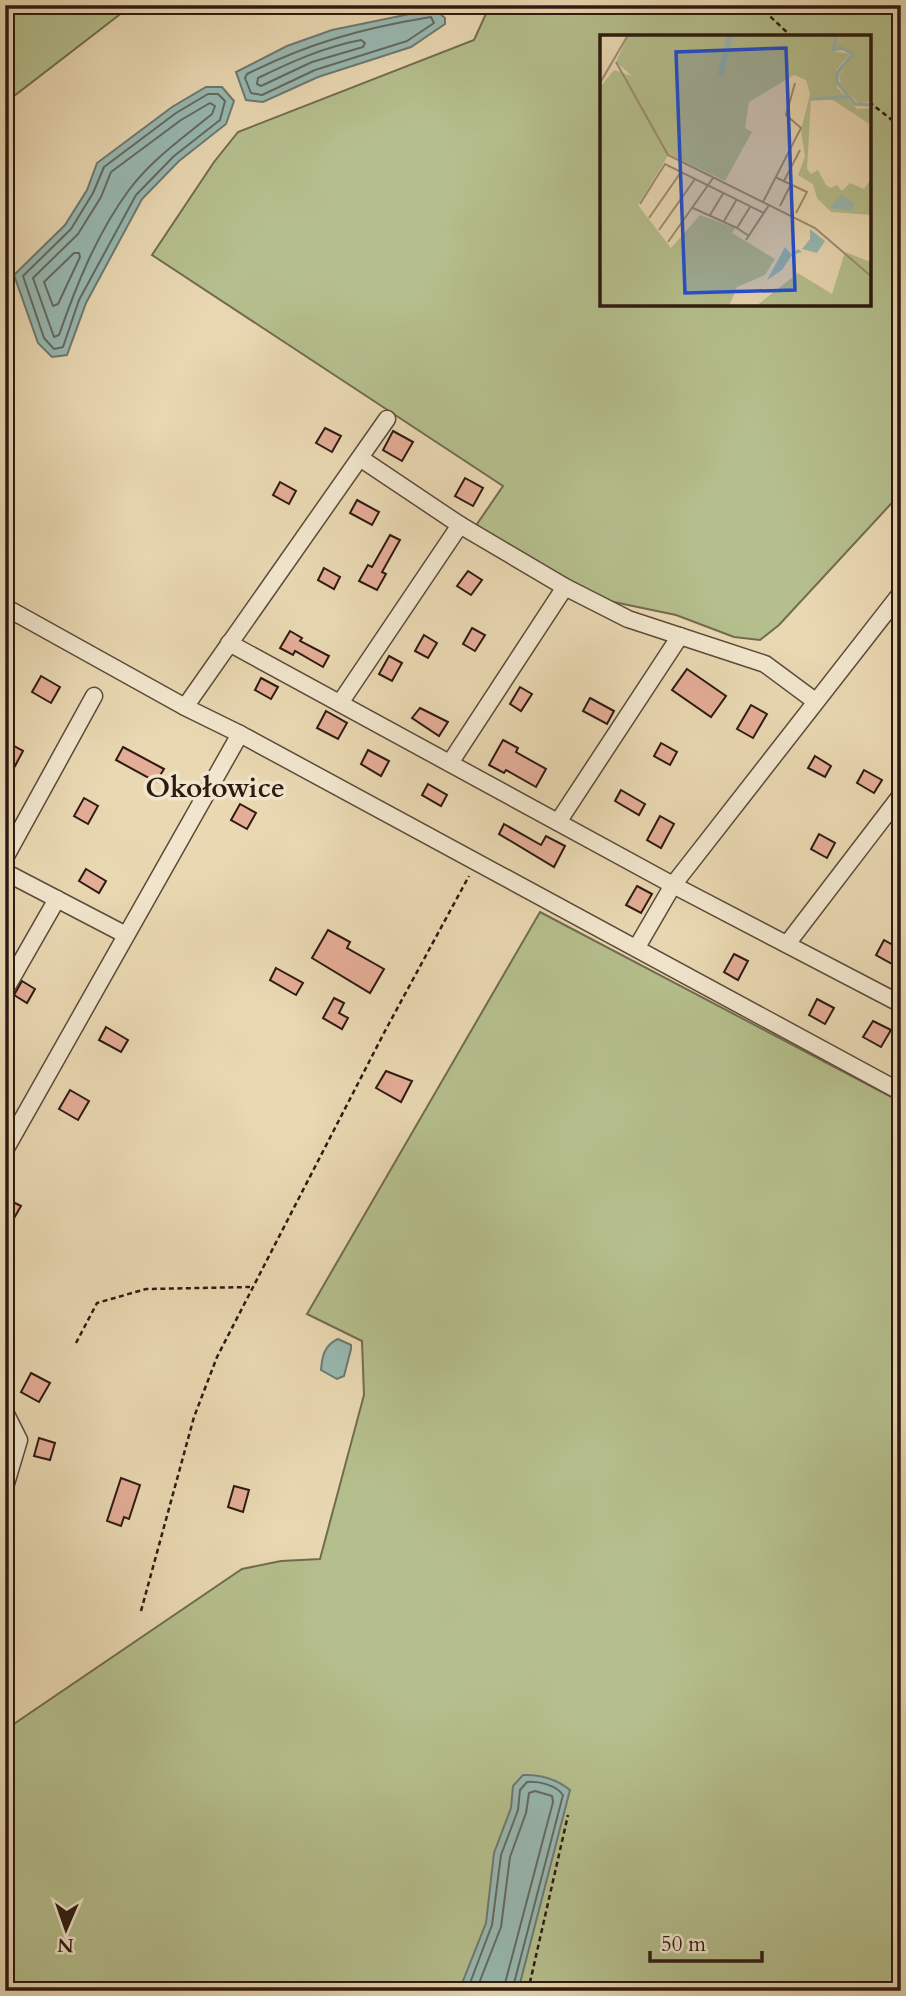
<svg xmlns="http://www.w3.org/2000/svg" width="906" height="1996" viewBox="0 0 906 1996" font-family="Cardo,serif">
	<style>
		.green { fill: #b5bf8d; stroke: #716c4f; stroke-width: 2; fill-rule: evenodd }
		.water { fill: #98b9b2; stroke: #6d7972; stroke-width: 2 }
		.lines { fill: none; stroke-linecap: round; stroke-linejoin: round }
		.shore { stroke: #626a62; stroke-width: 2 }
		.building { fill: #e4ad97; stroke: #2d1a11; stroke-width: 2 }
		.minor-casing { stroke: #5c4a39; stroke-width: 19 }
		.path { stroke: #2d1a11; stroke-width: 2.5; stroke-dasharray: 5 3.5; stroke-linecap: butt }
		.minor { stroke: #f1e6cd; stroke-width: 16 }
		.labels { text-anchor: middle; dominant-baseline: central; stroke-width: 7; stroke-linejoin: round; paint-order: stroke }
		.quarter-label { font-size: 28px; font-weight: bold; fill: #2d1a11; stroke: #f1e6cd }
		.inset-river { fill: none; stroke: #98b9b2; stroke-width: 3.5 }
		.inset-road { fill: none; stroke: #9e8c72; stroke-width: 2 }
		.view { fill: #1d4ed8; fill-opacity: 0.15; stroke: #1d4ed8; stroke-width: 3.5 }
		.inset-edge { fill: none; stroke: #2d1a11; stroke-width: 3.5 }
	</style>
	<rect width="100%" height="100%" fill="#e9d8b2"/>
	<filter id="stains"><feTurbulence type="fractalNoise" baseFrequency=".00286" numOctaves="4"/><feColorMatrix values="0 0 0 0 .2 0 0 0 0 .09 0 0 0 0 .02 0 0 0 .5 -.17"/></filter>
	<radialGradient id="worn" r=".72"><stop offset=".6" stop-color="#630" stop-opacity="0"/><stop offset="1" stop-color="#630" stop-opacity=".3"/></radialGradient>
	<g class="green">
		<polygon points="5,5 132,5 5,103"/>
		<path d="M490,5H901V493L779,625L760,640L734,637L676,615L609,601L549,571L475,527L503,486L152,255L214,162L238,132L474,40ZM601,37H869V304H601Z"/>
		<polygon points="540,912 901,1102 901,1991 5,1991 5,1730 242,1569 281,1561 320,1559 364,1395 362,1341 307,1314"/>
	</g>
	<g class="water">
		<polygon points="434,9 445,18 445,24 411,47 318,77 263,102 246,100 236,72 287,46 332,30"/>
		<polygon points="206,87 222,87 234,101 226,124 179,161 142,199 86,303 67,355 52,357 38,343 14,275 65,225 87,190 97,163 172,107"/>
		<path d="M338,1339L351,1345V1349L344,1376L337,1379L321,1370C322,1357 324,1345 338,1339Z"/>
		<path d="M523,1775C542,1774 556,1779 570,1790L518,1991H459L486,1923L494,1853L511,1808L513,1786Z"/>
	</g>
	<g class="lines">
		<g class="shore">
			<path d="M431,17L434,23L407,41L315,70L262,95L251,93L245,78L247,74C309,43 363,28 431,17Z"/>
			<path d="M361,40L365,43L363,47L312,62L261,86L257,84L258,78C291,62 324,47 361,40Z"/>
			<polygon points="208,94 218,94 225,101 220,120 174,156 136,195 79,300 63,347 54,349 44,338 23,276 71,229 93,193 104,167 176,113"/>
			<path d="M210,103L215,106L212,114C184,137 151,160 129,190C97,233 76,286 59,335L54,337L33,278L78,234L101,197L111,172L181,120Z"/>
			<polygon points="74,253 79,253 80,257 58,304 53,306 44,282"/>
			<path d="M467,1991L492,1925L501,1855L518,1810L520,1790L527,1782C539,1781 556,1785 563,1795L512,1991"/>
			<polyline points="476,1991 501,1927 510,1857 526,1813 529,1793 535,1791 552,1796 553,1802 503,1991"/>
		</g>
	</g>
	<g class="building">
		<polygon points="325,428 341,436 332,452 316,443"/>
		<polygon points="393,431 413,442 402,461 383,450"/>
		<polygon points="465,478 483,488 473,506 455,496"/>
		<polygon points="280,482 296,491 289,504 273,495"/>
		<polygon points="357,500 379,512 372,525 350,513"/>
		<polygon points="390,535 400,540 382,572 386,574 377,590 359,581 368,565 372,567"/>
		<polygon points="324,568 340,577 334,589 318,580"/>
		<polygon points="468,571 482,580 471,595 457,586"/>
		<polygon points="472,628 485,635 475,651 463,644"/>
		<polygon points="290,631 302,638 300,641 329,656 323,667 295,651 293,655 280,648"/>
		<polygon points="424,635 437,643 428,658 415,651"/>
		<polygon points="389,656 402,663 392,681 379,674"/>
		<polygon points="687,669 726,696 711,717 672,690"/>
		<polygon points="41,676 60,687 51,703 32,692"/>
		<polygon points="261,678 278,687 271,699 255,690"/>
		<polygon points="520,687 532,694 521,711 510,704"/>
		<polygon points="590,698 614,711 607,724 583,711"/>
		<polygon points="751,705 767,714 753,738 737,729"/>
		<polygon points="420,708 448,722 439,736 412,718"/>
		<polygon points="326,711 347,723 338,739 317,728"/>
		<polygon points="503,740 518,748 516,752 546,769 536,787 506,770 504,773 489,765"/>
		<polygon points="5,741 23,751 15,766 5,760"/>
		<polygon points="661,743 677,752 670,765 654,756"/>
		<polygon points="123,747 164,769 156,782 116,760"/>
		<polygon points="368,750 389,761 381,776 361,764"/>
		<polygon points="815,756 831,766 825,777 808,768"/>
		<polygon points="864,770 882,780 874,793 857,783"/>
		<polygon points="428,784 447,795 441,806 422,795"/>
		<polygon points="621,790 645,804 639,815 615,801"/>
		<polygon points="84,798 98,806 88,824 74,816"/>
		<polygon points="240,804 256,813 247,829 231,820"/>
		<polygon points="660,816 674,824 661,848 647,840"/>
		<polygon points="504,824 541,845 546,836 565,846 554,867 499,834"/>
		<polygon points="819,834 835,843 827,858 811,849"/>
		<polygon points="86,869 106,881 99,893 79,881"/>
		<polygon points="637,886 652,894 641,913 626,905"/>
		<polygon points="328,930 350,942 347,948 384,969 370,993 312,958"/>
		<polygon points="884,940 900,949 892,964 876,955"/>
		<polygon points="734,954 748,961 738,980 724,972"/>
		<polygon points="276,968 303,983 296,995 270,980"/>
		<polygon points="22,981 35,989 27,1003 14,995"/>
		<polygon points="334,998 344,1003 339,1013 348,1018 342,1029 323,1018"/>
		<polygon points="817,999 834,1008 825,1024 809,1015"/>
		<polygon points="873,1021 891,1030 881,1047 863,1037"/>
		<polygon points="106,1027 128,1040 121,1052 99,1040"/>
		<polygon points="386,1071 412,1081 401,1102 376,1088"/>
		<polygon points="70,1090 89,1101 78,1120 59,1109"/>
		<polygon points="5,1198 21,1206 5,1234"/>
		<polygon points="31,1373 50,1383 39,1402 21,1392"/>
		<polygon points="39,1438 55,1443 50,1460 34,1456"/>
		<polygon points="121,1478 140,1485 129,1519 124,1517 121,1526 107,1521"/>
		<polygon points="234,1486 249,1490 243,1512 228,1507"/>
	</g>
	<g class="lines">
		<defs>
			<g id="minor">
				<polyline points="460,525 565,587 628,619 765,664 815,701"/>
				<polyline points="5,607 185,707 240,734 901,1092"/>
				<polyline points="229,643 673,885 901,1004"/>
				<polyline points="340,703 460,525 360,458"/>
				<polyline points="185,707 387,419"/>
				<polyline points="450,763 565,587"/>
				<polyline points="558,822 680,636"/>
				<polyline points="5,858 94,696"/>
				<polyline points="5,872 126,935"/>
				<polyline points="787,944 901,795"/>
				<polyline points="637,947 673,885 901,593"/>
				<polyline points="5,990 57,899"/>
				<polyline points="5,1150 240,734"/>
				<polyline points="5,1412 19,1440 5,1487"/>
			</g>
		</defs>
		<use href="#minor" class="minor-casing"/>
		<g class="path">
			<polyline points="758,5 792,37"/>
			<polyline points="869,102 901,127"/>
			<polyline points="76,1343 97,1303 146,1289 250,1287"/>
			<polyline points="141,1611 194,1417 217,1357 385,1031 469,876"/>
			<polyline points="528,1991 568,1815"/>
		</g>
		<use href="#minor" class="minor"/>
	</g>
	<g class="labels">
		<g class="quarter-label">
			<text x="215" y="788">Okołowice</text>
		</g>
	</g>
	<g transform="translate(600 35)">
		<rect width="271" height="271" fill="#e9d8b2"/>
		<path d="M28,0H235L231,16L250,19L236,35L237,52L257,74L271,73V90L233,65L211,64L207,134L211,139L218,135L226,150L231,153L237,150L242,156L250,148L264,154L271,144V180L231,177L217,163L213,149L198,140L205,122L201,95L210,59L206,45L194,40L149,67L145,93L152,97L125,146L69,119L38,170L71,213L100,180L135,193L132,198L175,224L165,240L137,252L129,271H0V52L14,35L32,41L16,27ZM240,0H271V67L258,68L241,50L239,40L255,18L235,12ZM245,217L271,227V271H156L198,238L232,259Z" fill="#b5bf8d"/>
		<path d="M127,0H134L122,42L118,38ZM241,160L255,169L251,176L230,173ZM210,194L225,206L217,218L202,214L210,204ZM185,212L191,219L198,214L202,217L192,220L182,235L167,245Z" fill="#98b9b2"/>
		<path class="inset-river" d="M237,0L233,15L242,13L253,19L237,38V47L255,69L272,70M211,64L248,62"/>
		<path class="inset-road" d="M16,27L68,120L215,193L272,242M0,48L28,0M175,142L207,157L196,178M184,146L200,115M163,167L201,93L186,80L195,48M40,169L65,129L164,178M180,171L191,149M93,173L137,193M110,180L124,157M49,183L81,137M124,186L137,164M59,195L95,144M149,201L137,193L150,172M146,205L169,170M68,207L113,143"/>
		<path class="view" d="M186,13L195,255L85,258L76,17Z"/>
		<rect width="271" height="271" class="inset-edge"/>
	</g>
	<rect width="906" height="1996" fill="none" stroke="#e9d8b2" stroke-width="28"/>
	<rect x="7" y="7" width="892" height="1982" fill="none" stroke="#2d1a11" stroke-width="3.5"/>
	<rect x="14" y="14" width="878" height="1968" fill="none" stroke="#2d1a11" stroke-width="2"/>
	<g transform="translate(66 1929) rotate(182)" stroke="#f1e6cd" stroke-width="5" paint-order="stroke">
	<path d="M0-5L12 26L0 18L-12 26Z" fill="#2d1a11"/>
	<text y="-10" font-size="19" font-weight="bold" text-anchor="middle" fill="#2d1a11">N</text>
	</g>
	<path d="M650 1951v10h112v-10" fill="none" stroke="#2d1a11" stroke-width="3.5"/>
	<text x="661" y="1951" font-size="21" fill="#2d1a11" stroke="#f1e6cd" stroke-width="5" paint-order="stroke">50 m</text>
	<rect width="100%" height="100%" filter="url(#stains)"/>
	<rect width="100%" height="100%" fill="url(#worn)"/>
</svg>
